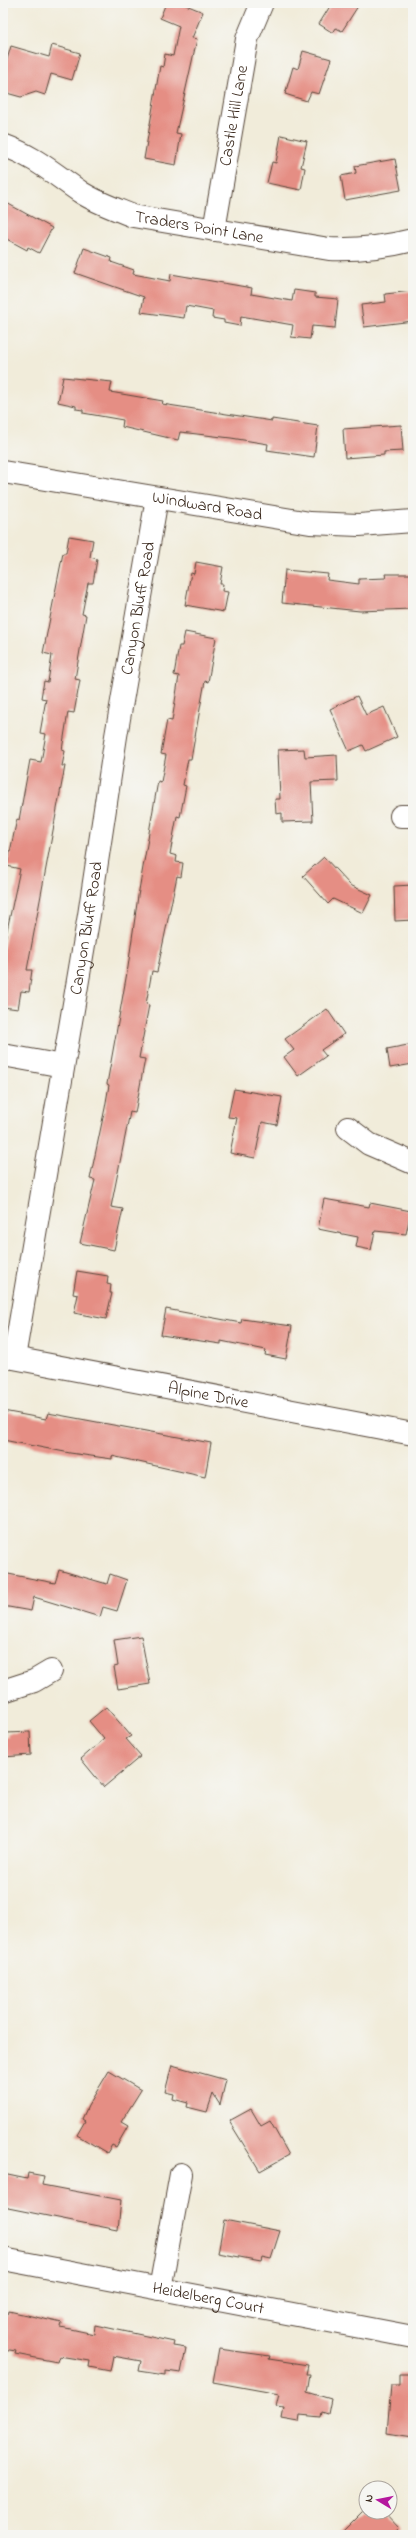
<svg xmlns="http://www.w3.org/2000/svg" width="416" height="2538" viewBox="0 0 416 2538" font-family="'Indie Flower',sans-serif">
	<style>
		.building { fill: #e58e84 }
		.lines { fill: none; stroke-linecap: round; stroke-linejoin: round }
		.minor-casing { stroke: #56473a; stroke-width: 24 }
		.minor { stroke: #fff; stroke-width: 22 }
		.labels { text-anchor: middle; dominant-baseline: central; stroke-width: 3; stroke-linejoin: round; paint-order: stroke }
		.street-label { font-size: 17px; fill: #3b2a1e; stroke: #f6f6f2 }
	</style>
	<rect width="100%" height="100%" fill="#f6f6f2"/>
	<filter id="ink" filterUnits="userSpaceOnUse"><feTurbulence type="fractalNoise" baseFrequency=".025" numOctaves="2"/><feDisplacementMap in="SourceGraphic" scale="8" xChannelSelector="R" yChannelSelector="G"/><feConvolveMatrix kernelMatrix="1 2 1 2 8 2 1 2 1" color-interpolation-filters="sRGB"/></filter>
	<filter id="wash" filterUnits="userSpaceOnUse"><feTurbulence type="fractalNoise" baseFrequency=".012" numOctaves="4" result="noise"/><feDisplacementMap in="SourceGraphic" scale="16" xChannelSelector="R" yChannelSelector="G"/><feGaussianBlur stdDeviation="0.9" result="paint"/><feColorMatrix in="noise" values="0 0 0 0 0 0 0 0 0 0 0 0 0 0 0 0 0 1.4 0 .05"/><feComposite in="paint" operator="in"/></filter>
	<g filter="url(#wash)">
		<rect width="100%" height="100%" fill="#f1ecda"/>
		<g id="blocks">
			<g class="building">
				<polygon points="166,3 181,3 203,12 192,38 197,39 176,133 181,134 176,165 144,159 160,66 163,67 165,54 173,56 179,26 160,18"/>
				<polygon points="332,3 360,3 342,31 336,28 333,33 319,24"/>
				<polygon points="52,45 80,53 72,80 51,74 45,95 36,92 21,97 3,92 3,73 11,46 49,57"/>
				<polygon points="303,51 331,59 319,94 311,92 307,101 285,94 293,67 298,69"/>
				<polygon points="281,135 307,141 301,167 305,168 301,190 267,183 272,162 276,163"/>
				<polygon points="395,159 401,190 345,200 341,176 356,173 355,166"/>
				<polygon points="3,201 52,228 39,253 28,247 27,250 3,237"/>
				<polygon points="84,248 112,258 111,262 134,270 133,274 170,281 171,274 252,288 251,294 292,301 294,290 315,293 315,297 338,299 335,328 312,326 310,339 291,337 293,325 241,316 240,326 224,323 224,320 212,318 213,311 186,306 184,318 141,312 144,297 75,273"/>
				<polygon points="413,291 413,321 364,327 361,305 386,302 385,294"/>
				<polygon points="63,377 112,382 110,392 163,401 162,404 272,421 272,419 318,426 314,457 267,450 268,444 231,438 180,432 178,440 122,427 123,420 83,413 83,410 76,409 76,406 58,402"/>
				<polygon points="401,425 403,451 384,452 384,455 345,458 343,429"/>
				<polygon points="69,536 93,540 90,557 97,559 93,583 88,583 82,614 86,615 75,679 80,680 74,713 68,712 62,750 65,751 62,766 65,766 27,970 32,970 29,992 21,991 18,1009 3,1007 3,949 20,869 7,866 17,819 19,820 30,760 41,762 46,734 40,733 46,699 41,698 44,681 48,682 52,655 43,653 63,553 66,553"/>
				<polygon points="196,562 223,567 220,584 223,584 222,591 228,592 224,612 185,605 191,573 194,574"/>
				<polygon points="285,570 328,574 327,580 359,584 359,579 386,578 385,574 411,574 412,609 360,611 282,603"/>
				<polygon points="185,632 216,638 208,682 205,681 191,759 188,759 183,785 186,786 180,817 177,816 170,854 177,856 176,862 183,863 181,877 177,876 157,972 152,971 146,1004 149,1005 139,1058 145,1059 135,1113 130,1112 111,1207 123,1209 114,1250 80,1243 95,1180 90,1179 105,1108 109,1085 107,1084 128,967 138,896 158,781 161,782 166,755 161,754 167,720 172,721 179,676 174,675 179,646 182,646"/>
				<polygon points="357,696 366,715 384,707 397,737 366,751 363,745 349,751 330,709"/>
				<polygon points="304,749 305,757 337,755 338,781 311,782 313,821 282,822 282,813 276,814 275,799 280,799 278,750"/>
				<polygon points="324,857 350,885 372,895 363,913 333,899 328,904 303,876"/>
				<polygon points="413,885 413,920 395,921 394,886"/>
				<polygon points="327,1009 344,1034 321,1050 326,1056 298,1076 284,1057 294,1050 285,1039"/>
				<polygon points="413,1044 413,1064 390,1068 387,1049"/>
				<polygon points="234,1089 282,1097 277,1125 262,1122 255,1158 230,1153 237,1118 228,1117"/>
				<polygon points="324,1199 369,1207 370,1203 411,1211 406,1234 375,1231 371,1250 356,1247 358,1237 318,1229"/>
				<polygon points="77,1271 108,1276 107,1284 111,1285 110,1293 112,1293 106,1319 74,1313 78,1295 73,1294"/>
				<polygon points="166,1309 241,1323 242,1319 292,1326 286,1359 265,1355 266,1350 221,1341 221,1344 161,1335"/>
				<polygon points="3,1411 46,1419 48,1413 211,1443 205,1477 112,1456 112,1459 70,1453 3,1440"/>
				<polygon points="59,1570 107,1584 110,1574 127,1580 117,1611 103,1607 100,1617 34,1597 31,1611 3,1606 3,1573 55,1583"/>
				<polygon points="141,1636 150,1684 118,1689 114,1667 118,1666 114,1640"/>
				<polygon points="106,1707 131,1736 126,1739 141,1756 104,1787 81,1759 104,1739 89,1721"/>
				<polygon points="30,1732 31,1755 3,1757 3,1736 8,1736 7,1733"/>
				<polygon points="172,2065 226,2080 220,2105 213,2094 207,2112 187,2107 188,2103 173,2099 174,2094 165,2092"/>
				<polygon points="109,2071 141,2090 121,2122 128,2126 116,2147 112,2145 107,2153 77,2135 85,2121 82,2119 88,2106"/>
				<polygon points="251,2109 261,2126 270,2121 289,2155 260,2171 229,2121"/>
				<polygon points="28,2173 44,2176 42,2185 121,2200 118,2230 3,2207 3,2174 27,2179"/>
				<polygon points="224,2220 280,2231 271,2259 262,2257 261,2261 218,2253"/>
				<polygon points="9,2311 62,2323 61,2327 94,2334 95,2325 174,2342 173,2346 186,2348 181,2373 166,2371 166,2375 139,2371 141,2361 113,2356 110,2371 89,2367 90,2361 59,2356 57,2362 15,2354 16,2351 3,2349 3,2314 8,2315"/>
				<polygon points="219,2349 270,2356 269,2359 308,2365 306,2374 310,2374 307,2392 331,2399 328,2414 322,2412 321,2417 300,2415 299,2422 282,2419 284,2408 276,2407 279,2394 213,2382"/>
				<polygon points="399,2374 413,2374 413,2437 387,2433 391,2385 399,2385"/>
				<polygon points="363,2512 384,2512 399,2528 392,2535 340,2535"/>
			</g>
		</g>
	</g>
	<g filter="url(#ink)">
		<use href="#blocks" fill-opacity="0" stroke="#56473a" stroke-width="1"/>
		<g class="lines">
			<defs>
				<g id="minor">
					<path id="s1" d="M3,145C36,157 54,174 82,193C98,203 116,209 133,216L329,249C358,250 385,247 413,240"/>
					<path id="s2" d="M214,230L247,39L262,3"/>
					<path id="s3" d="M3,472L310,523L359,525L413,521"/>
					<polyline points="401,816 413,816"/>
					<polyline points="3,1055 63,1066"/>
					<polyline points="348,1128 369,1144 413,1163"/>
					<path id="s4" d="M3,1356L413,1434"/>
					<path id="s5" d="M14,1358L89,915L116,736L157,498"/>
					<polyline points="3,1691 34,1681 51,1671"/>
					<path id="s6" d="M3,2259L413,2337"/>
					<polyline points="160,2289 181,2174"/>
				</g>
			</defs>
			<use href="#minor" class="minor-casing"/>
			<use href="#minor" class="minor"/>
		</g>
	</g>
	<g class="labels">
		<g class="street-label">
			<text stroke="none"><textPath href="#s2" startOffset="116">Castle Hill Lane</textPath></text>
			<text stroke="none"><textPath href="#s1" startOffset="216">Traders Point Lane</textPath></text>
			<text stroke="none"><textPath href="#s3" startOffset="207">Windward Road</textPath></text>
			<text stroke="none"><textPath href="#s5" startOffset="760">Canyon Bluff Road</textPath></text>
			<text stroke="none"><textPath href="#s5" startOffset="436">Canyon Bluff Road</textPath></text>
			<text stroke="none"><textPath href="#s4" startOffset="209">Alpine Drive</textPath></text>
			<text stroke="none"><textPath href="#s6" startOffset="209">Heidelberg Court</textPath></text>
		</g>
	</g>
	<rect width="416" height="2538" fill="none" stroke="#f6f6f2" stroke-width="16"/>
	<g transform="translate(378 2500) rotate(280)"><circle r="19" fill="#f6f6f2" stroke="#aba49d"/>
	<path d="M0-3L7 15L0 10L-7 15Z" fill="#b5179e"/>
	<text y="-6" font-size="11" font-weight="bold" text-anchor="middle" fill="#3b2a1e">N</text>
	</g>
</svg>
